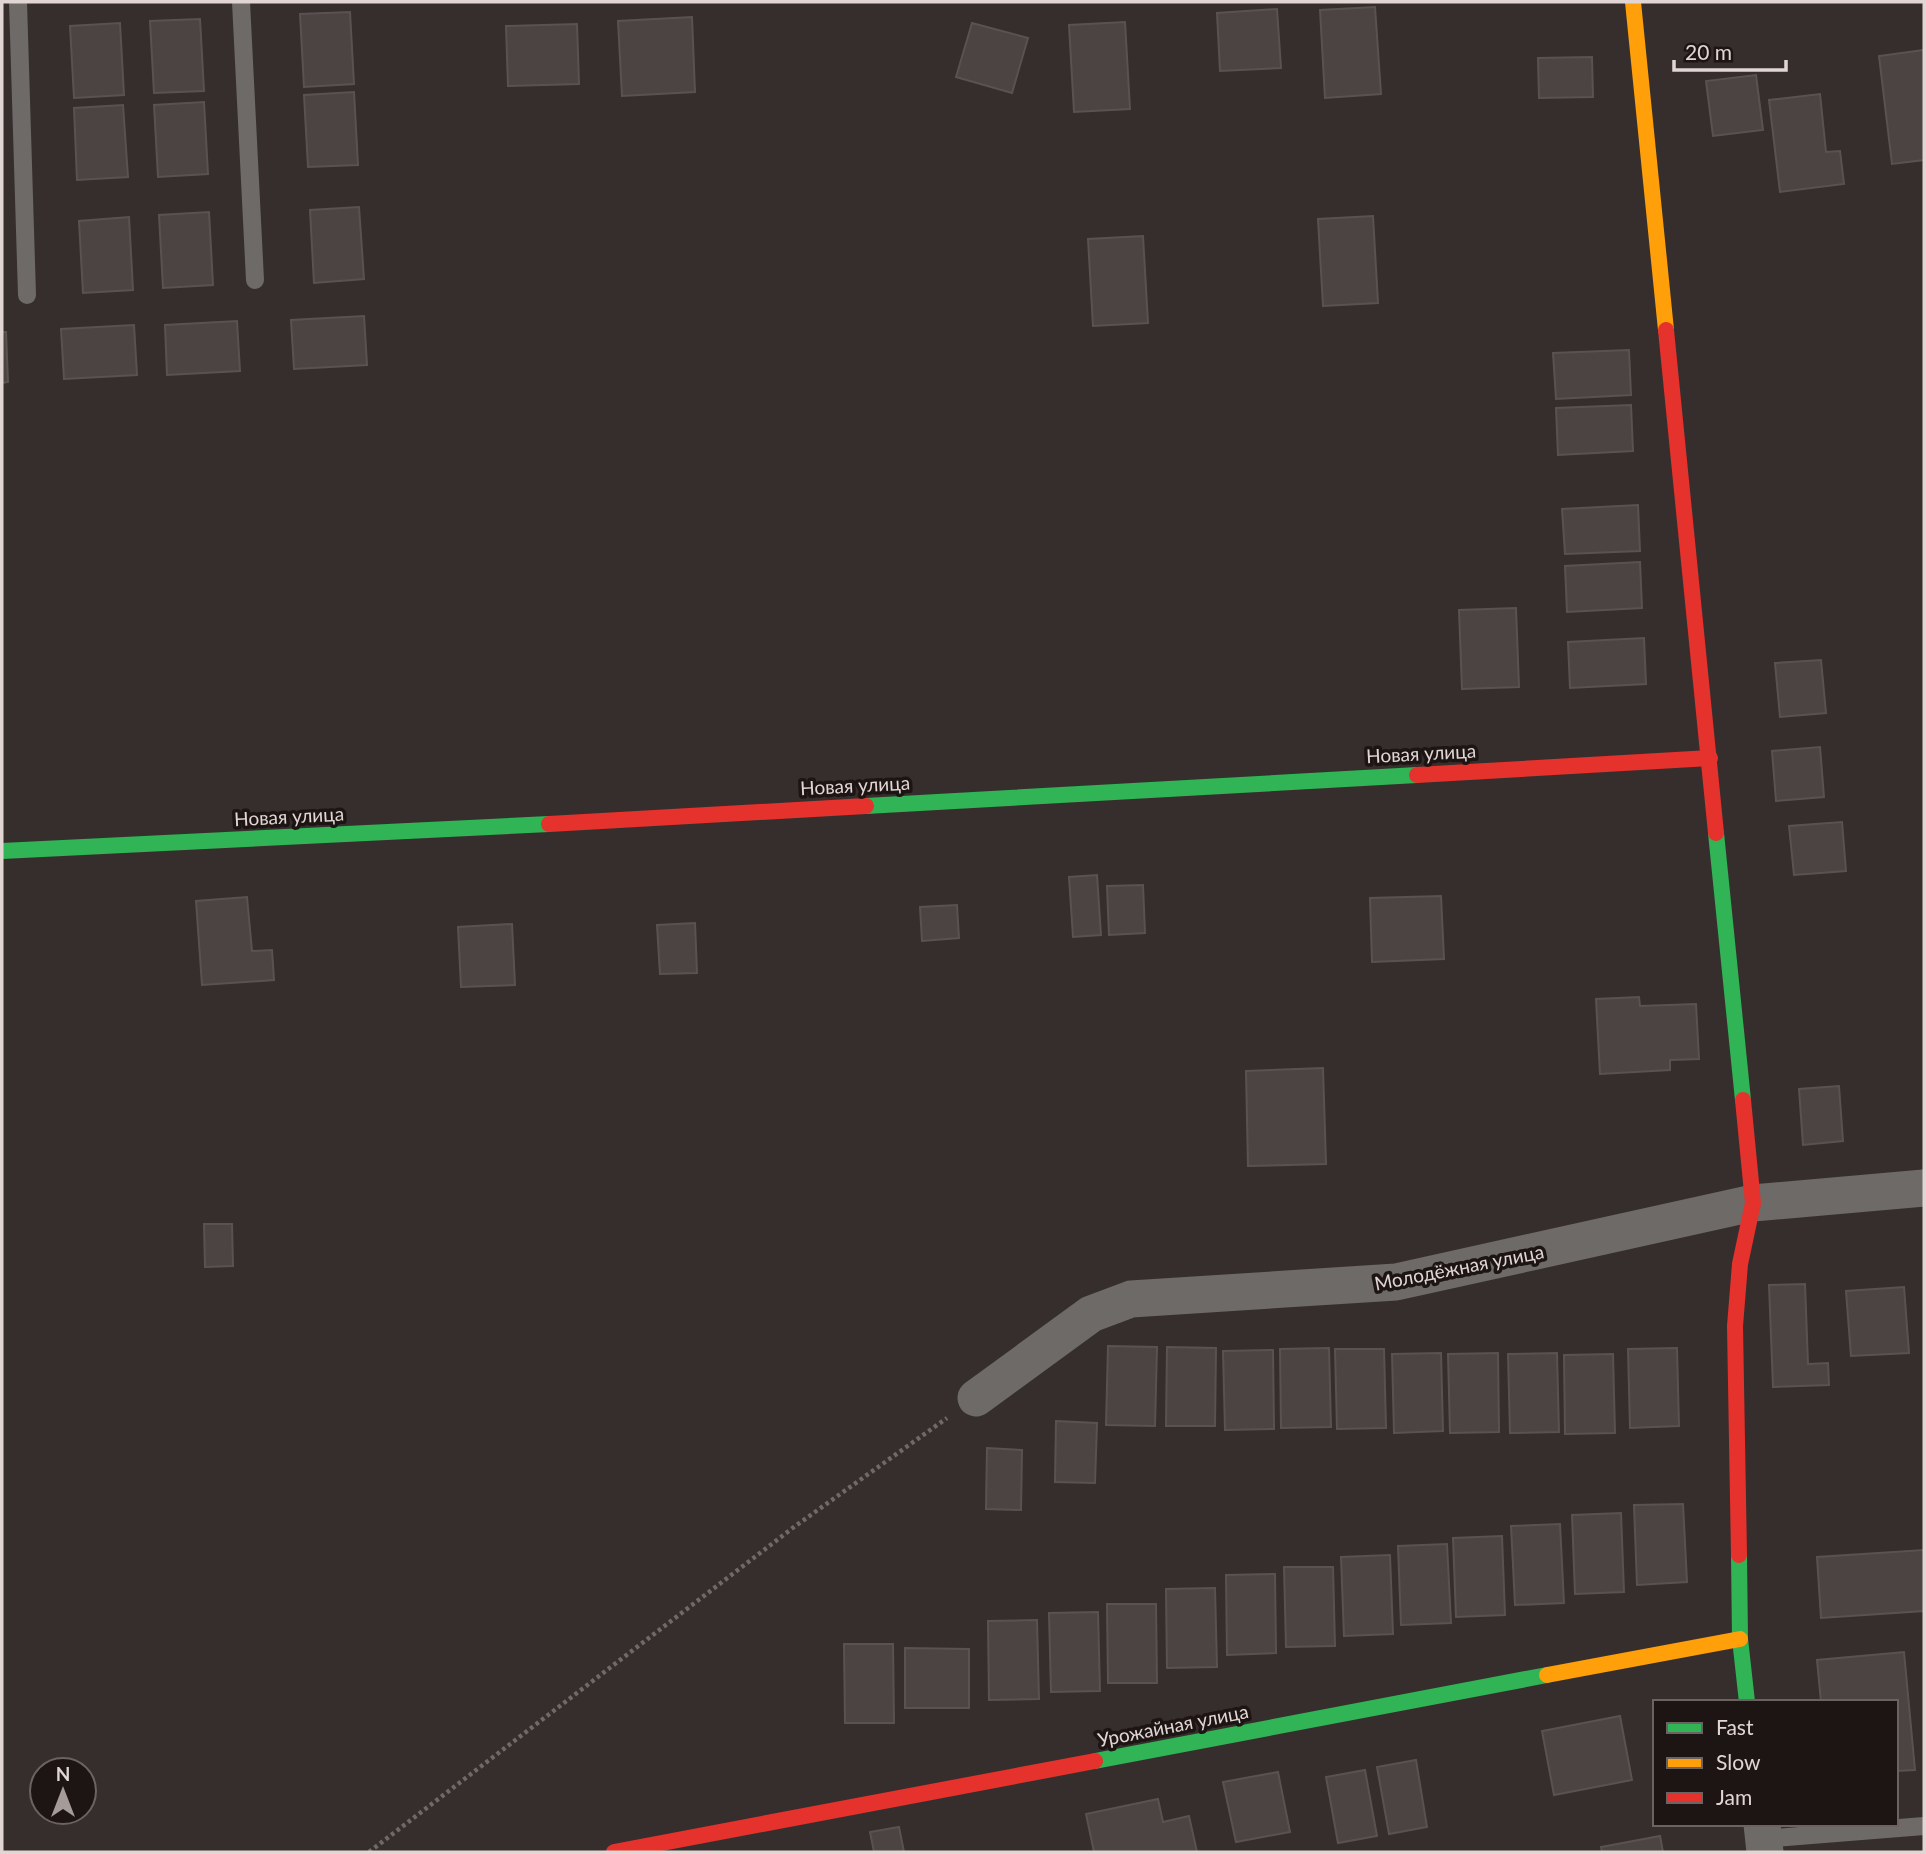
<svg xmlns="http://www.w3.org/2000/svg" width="1926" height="1854" viewBox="0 0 1926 1854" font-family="Lato,sans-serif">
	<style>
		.building { fill: #4b4442; stroke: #5a5251; stroke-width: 2 }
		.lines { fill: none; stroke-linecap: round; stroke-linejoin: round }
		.path { stroke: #6f6a69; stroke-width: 4.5; stroke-dasharray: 3.5 3.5; stroke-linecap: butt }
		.lane { stroke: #6d6a68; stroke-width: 18 }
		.street { stroke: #6d6a68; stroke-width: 37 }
		.fast { stroke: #30b455; stroke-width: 16 }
		.slow { stroke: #ff9f0a; stroke-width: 16 }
		.jam { stroke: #e5322d; stroke-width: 16 }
		.labels { text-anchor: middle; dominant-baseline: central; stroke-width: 7; stroke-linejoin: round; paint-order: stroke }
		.street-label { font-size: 19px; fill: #e1d6d4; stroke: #1c1514 }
	</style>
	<rect width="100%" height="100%" fill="#362e2c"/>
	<g class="building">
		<polygon points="1375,7 1381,94 1325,98 1320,10"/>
		<polygon points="1277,9 1281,68 1220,71 1217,13"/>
		<polygon points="350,12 354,84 304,87 300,14"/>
		<polygon points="692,17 695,92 622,96 618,21"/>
		<polygon points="200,19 204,91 154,93 150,21"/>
		<polygon points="1125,22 1130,109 1074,112 1069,25"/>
		<polygon points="120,23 124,95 74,98 70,26"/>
		<polygon points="972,23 1028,38 1012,93 956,77"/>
		<polygon points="577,24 579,84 508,86 506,26"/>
		<polygon points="1924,50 1924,160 1892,164 1879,56"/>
		<polygon points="1592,57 1593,97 1539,98 1538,58"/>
		<polygon points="1756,75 1763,130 1713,136 1706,81"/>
		<polygon points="354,92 358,165 308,167 304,95"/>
		<polygon points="1820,94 1826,152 1840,151 1844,184 1780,192 1769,100"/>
		<polygon points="204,102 208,174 158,177 154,105"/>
		<polygon points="123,105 128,177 77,180 74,108"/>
		<polygon points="359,207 364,279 314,283 310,210"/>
		<polygon points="209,212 213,285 163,288 159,215"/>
		<polygon points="1373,216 1378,303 1323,306 1318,219"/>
		<polygon points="129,217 133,290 83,293 79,221"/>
		<polygon points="1143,236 1148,323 1093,326 1088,239"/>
		<polygon points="364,316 367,365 294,369 291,320"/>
		<polygon points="237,321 240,371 167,375 165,325"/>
		<polygon points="134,325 137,375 64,379 61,329"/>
		<polygon points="2,332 6,332 8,382 2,383"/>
		<polygon points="1629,350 1631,395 1556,399 1553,353"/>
		<polygon points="1631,405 1633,451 1558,455 1556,408"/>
		<polygon points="1638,505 1640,551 1565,554 1562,509"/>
		<polygon points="1640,562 1642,608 1567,612 1565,566"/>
		<polygon points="1516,608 1519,687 1462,689 1459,610"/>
		<polygon points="1644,638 1646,684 1570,688 1568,642"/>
		<polygon points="1821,660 1826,713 1780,717 1775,663"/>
		<polygon points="1820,747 1824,797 1776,801 1772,751"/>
		<polygon points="1842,822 1846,871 1794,875 1789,826"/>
		<polygon points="1097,875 1101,935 1073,937 1069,877"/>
		<polygon points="1143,885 1145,933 1109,935 1107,886"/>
		<polygon points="1441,896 1444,959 1372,962 1370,898"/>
		<polygon points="247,897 252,951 272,950 274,980 202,985 196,901"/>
		<polygon points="957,905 959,938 922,941 920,907"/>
		<polygon points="695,923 697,973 660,974 657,925"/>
		<polygon points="512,924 515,985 461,987 458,927"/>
		<polygon points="1639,997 1640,1006 1696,1004 1699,1059 1670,1060 1670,1070 1600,1074 1596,999"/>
		<polygon points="1323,1068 1326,1164 1248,1166 1246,1071"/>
		<polygon points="1839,1086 1843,1141 1803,1145 1799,1089"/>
		<polygon points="204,1224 232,1224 233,1266 205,1267"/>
		<polygon points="1805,1284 1808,1364 1828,1363 1829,1385 1773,1387 1769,1285"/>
		<polygon points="1904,1287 1909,1353 1851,1356 1846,1291"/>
		<polygon points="1108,1346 1157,1347 1155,1426 1106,1425"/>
		<polygon points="1167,1347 1216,1348 1215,1426 1166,1426"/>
		<polygon points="1329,1348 1331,1427 1281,1428 1280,1349"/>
		<polygon points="1677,1348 1679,1426 1630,1428 1628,1349"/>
		<polygon points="1335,1349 1384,1349 1386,1428 1337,1429"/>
		<polygon points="1273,1350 1274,1429 1225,1430 1223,1351"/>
		<polygon points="1441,1353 1443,1431 1394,1433 1392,1354"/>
		<polygon points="1498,1353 1499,1432 1450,1433 1448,1354"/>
		<polygon points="1557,1353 1559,1432 1510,1433 1508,1354"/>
		<polygon points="1613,1354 1615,1433 1565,1434 1564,1355"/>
		<polygon points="1056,1421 1097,1423 1095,1483 1055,1482"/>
		<polygon points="987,1448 1022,1450 1021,1510 986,1509"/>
		<polygon points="1683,1504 1687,1582 1637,1585 1634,1505"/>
		<polygon points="1621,1513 1624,1592 1575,1594 1572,1515"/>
		<polygon points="1560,1524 1564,1603 1515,1605 1511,1526"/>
		<polygon points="1502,1536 1505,1615 1456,1617 1453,1538"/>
		<polygon points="1447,1544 1451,1623 1401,1625 1398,1546"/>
		<polygon points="1924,1550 1924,1611 1821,1618 1817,1557"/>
		<polygon points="1390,1555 1393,1634 1344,1636 1341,1557"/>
		<polygon points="1284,1567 1333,1567 1335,1646 1286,1647"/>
		<polygon points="1275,1574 1276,1653 1227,1655 1226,1575"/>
		<polygon points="1215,1588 1217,1667 1167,1668 1166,1589"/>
		<polygon points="1107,1604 1156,1604 1157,1683 1108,1683"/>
		<polygon points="1098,1612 1100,1691 1051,1692 1049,1613"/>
		<polygon points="1037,1620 1039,1699 989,1700 988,1621"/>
		<polygon points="844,1644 893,1644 894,1723 845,1723"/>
		<polygon points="905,1648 969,1649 969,1708 905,1708"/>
		<polygon points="1904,1652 1915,1770 1896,1771 1896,1702 1821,1702 1817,1660"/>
		<polygon points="1620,1716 1632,1780 1554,1795 1542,1731"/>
		<polygon points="1416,1760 1427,1827 1389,1834 1377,1767"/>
		<polygon points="1365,1770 1377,1836 1338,1843 1326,1777"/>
		<polygon points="1278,1772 1290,1832 1236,1842 1223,1782"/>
		<polygon points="1158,1799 1163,1822 1189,1816 1197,1852 1094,1852 1086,1814"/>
		<polygon points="899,1827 904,1852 874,1852 870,1832"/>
		<polygon points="1660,1836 1663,1852 1602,1852 1601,1847"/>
	</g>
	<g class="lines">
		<polyline class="path" points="369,1852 794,1527 947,1418"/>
		<g class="lane">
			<polyline points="18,2 27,295"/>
			<polyline points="241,2 255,280"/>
			<polyline points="1763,1839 1924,1826"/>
		</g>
		<g class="street">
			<polyline points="976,1398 1091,1314 1131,1299 1396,1282 1753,1203 1924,1188"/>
			<polyline points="1762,1824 1765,1852"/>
		</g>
		<g class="fast">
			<polyline points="866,806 1417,775"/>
			<polyline points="1716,833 1743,1100"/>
			<polyline points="2,851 549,824"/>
			<polyline points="1739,1555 1740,1639 1747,1702"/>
			<polyline points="1095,1761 1547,1675"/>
		</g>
		<g class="slow">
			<polyline points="1633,2 1666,330"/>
			<polyline points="1547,1675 1740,1639"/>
		</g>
		<g class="jam">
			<polyline points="1666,330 1716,833"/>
			<polyline points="1417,775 1710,758"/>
			<polyline points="549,824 866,806"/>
			<polyline points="1739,1555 1735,1326 1740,1264 1753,1203 1743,1100"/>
			<polyline points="614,1852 1095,1761"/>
		</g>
	</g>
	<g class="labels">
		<g class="street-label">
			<text transform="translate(1421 753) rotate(-3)">Новая улица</text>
			<text transform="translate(855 785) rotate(-3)">Новая улица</text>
			<text transform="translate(289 816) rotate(-3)">Новая улица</text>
			<text transform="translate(1459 1267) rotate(-11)">Молодёжная улица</text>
			<text transform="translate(1173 1725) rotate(-11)">Урожайная улица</text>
		</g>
	</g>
	<rect width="1926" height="1854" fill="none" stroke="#e1d6d4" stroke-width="7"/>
	<rect x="1653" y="1700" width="245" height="126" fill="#1c1514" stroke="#6b6261" stroke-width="2"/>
	<rect x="1667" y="1723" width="35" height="10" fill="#30b455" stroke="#6b6261" stroke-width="2"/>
	<text x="1716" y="1735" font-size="21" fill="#e1d6d4">Fast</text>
	<rect x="1667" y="1758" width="35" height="10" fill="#ff9f0a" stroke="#6b6261" stroke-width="2"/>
	<text x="1716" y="1770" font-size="21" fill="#e1d6d4">Slow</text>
	<rect x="1667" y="1793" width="35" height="10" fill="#e5322d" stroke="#6b6261" stroke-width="2"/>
	<text x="1716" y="1805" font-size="21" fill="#e1d6d4">Jam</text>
	<g transform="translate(63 1791)"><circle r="33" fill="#1c1514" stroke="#6b6261" stroke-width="2"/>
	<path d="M0-5L12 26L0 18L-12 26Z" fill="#a59b99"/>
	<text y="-10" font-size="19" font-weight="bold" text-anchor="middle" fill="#e1d6d4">N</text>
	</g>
	<path d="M1674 60v10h112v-10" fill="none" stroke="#e1d6d4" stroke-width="3.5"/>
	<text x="1685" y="60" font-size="21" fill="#e1d6d4" stroke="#1c1514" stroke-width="5" paint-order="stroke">20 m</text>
</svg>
